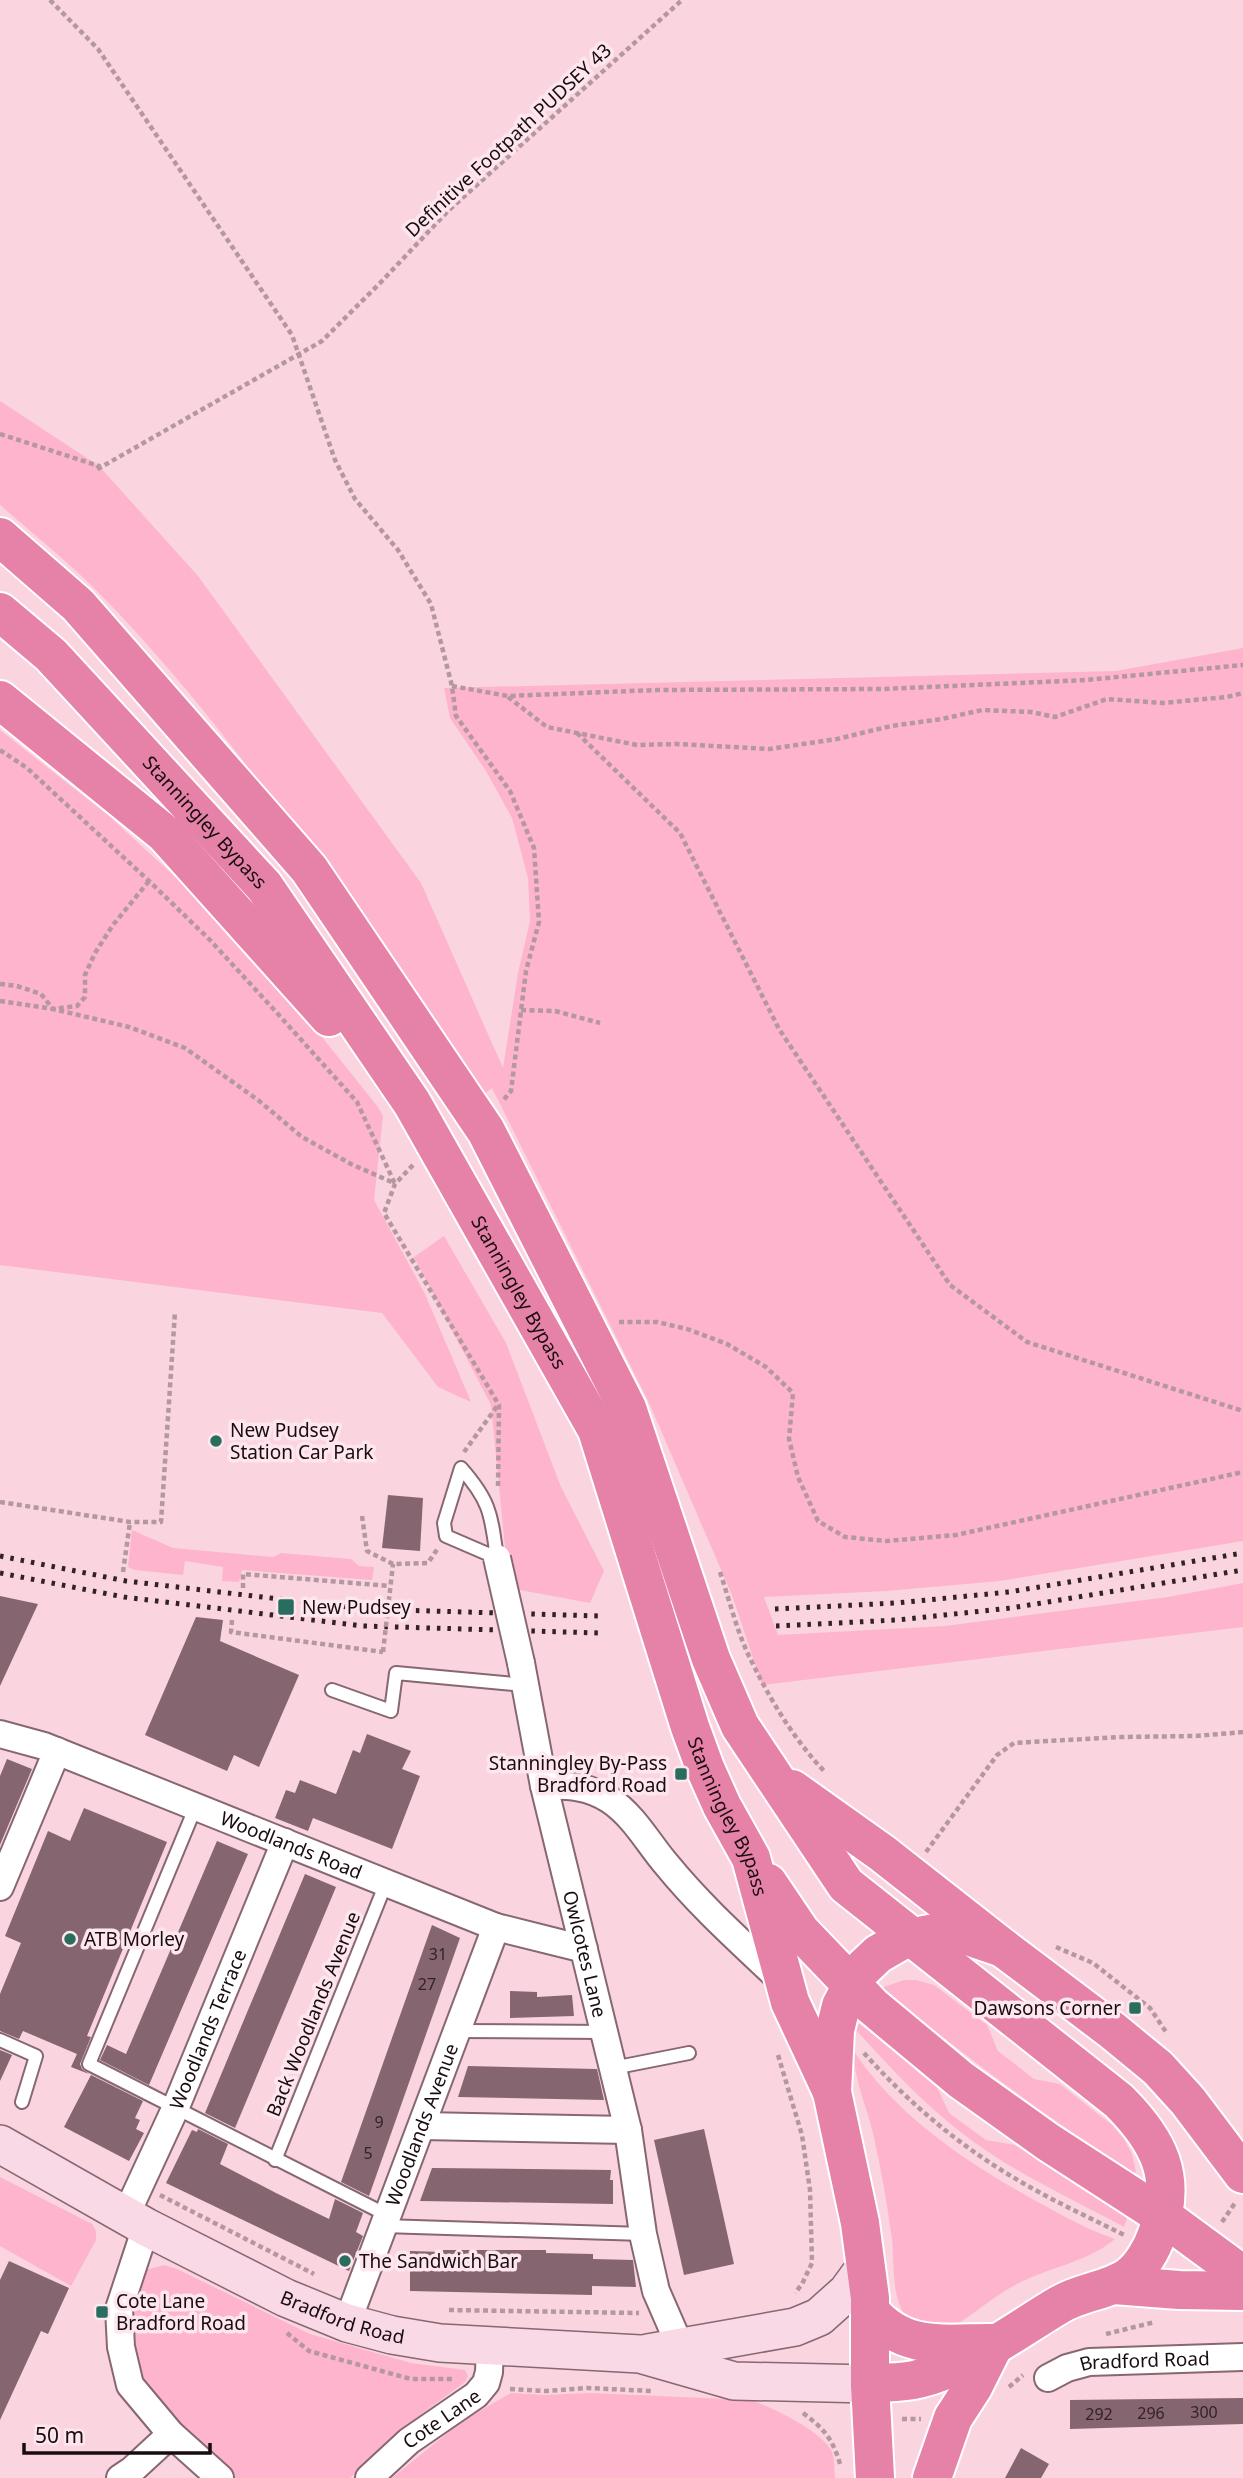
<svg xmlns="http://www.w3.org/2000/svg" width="1243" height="2478" viewBox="0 0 1243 2478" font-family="'Noto Sans',sans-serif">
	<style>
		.green { fill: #fdb4cc }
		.building { fill: #85656f }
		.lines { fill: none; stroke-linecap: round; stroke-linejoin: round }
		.lane-casing { stroke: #876771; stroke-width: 16 }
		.street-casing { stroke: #876771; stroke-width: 30 }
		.secondary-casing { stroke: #876771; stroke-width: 40 }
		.highway-casing { stroke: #fff; stroke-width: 42 }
		.path { stroke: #b4979f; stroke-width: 4.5; stroke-dasharray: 5 3.5; stroke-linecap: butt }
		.lane { stroke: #fff; stroke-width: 12 }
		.street { stroke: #fff; stroke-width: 26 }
		.secondary { stroke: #f8d9e5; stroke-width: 37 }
		.highway { stroke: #e681a7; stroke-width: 38 }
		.rail { stroke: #312227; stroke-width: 5; stroke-dasharray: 3.5 7; stroke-linecap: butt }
		.street-bridge-casing { stroke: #876771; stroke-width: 30; stroke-linecap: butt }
		.path-bridge { stroke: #b4979f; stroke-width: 4.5; stroke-dasharray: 5 3.5; stroke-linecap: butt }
		.street-bridge { stroke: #fff; stroke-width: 26 }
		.poi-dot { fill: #296d5f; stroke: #fde6ed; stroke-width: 2.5 }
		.labels { text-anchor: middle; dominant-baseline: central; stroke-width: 7; stroke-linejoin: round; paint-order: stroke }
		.number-label { font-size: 16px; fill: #332228 }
		.street-label { font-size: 19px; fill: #180c10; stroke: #fde6ed }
		.poi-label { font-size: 19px; fill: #180c10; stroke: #fde6ed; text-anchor: start }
	</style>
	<rect width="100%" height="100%" fill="#fad5e0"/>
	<g class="green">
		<path d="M0,401L99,466L198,576L421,883L503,1068L518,973L530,921L528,878L512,818L486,771L450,718L444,688L1116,671L1243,648V1541L1000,1581L886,1591L764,1597L778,1635L945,1626L1168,1597L1243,1583V1627L762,1685L732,1595L650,1405L492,1088L478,1099C359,924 245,741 96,590C66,560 32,533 0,505Z"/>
		<polygon points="0,730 109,816 246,942 378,1107 383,1116 374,1200 425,1294 471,1402 438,1387 382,1313 0,1265"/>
		<polygon points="444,1236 506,1343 561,1487 604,1571 590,1603 509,1588 491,1405 414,1257"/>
		<polygon points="132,1530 173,1548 273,1557 281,1553 351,1559 359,1566 374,1567 372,1580 242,1570 239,1582 222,1581 223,1567 185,1561 183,1575 135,1570 128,1567"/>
		<path d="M904,1980H916L934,1985L987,2025L998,2051L1034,2079L1060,2084L1112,2125L1124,2139L1132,2154L1136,2172L1133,2173C1046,2116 963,2056 884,1989V1987Z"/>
		<path d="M860,2024L937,2087L949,2113L986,2140L1015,2145L1127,2218L1124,2227C1068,2197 1008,2170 958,2130C920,2100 888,2065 855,2029L856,2025Z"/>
		<path d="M853,2050C898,2119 975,2168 1047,2207C1069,2219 1091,2231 1115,2239C1086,2263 1049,2267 1017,2284C994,2296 976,2313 954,2326C940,2329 913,2325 904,2313C892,2297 894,2260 892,2239C887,2204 881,2168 873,2133C866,2105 854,2079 853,2050Z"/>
		<polygon points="0,2177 92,2224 96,2231 96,2240 71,2286 0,2246"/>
		<polygon points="164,2265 177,2269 310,2334 411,2363 465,2370 468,2376 465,2382 424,2412 350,2478 235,2478 166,2411 146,2386 136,2361 130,2334 131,2305 146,2270"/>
		<path d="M511,2393L545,2395L589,2393L751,2400C773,2408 819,2430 831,2450C835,2458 834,2469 835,2478H392L461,2422Z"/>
	</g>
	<g class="building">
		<polygon points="388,1495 423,1498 420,1551 382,1548"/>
		<polygon points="0,1596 38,1604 0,1686"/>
		<polygon points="196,1617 223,1620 220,1641 299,1675 259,1767 234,1755 227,1771 145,1735"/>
		<polygon points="367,1734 411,1751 402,1769 420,1776 392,1849 313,1818 308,1831 275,1818 286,1790 295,1793 300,1780 336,1794 353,1750 360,1753"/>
		<polygon points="7,1759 32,1769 0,1845 0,1776"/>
		<polygon points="84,1808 167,1842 87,2036 91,2037 80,2064 82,2069 89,2074 71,2067 77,2054 23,2031 19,2039 0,2031 0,1994 21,1943 5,1936 48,1831 70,1841"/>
		<polygon points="217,1841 248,1854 149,2085 100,2060 107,2045 126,2054"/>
		<polygon points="305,1874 336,1887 235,2128 205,2113"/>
		<polygon points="432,1925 460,1938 369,2196 341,2182"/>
		<polygon points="510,1991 537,1992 537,1997 572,1995 574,2016 510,2018"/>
		<polygon points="0,2050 12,2055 0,2081"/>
		<polygon points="468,2066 597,2069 604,2100 458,2097"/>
		<polygon points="91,2075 143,2101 135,2118 140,2120 136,2129 144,2133 129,2161 64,2127"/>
		<polygon points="198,2129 228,2144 220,2164 276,2193 329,2219 335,2199 363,2213 356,2232 363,2236 349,2271 166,2183 192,2130 197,2132"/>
		<polygon points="704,2129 734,2264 684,2275 654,2140"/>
		<polygon points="432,2168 611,2170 610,2180 613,2180 613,2204 420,2201"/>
		<polygon points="443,2250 546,2250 546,2253 593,2254 593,2259 633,2260 636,2287 592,2286 592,2295 410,2291 410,2251 443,2252"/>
		<polygon points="9,2261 69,2288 48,2334 41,2331 0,2420 0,2280"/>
		<polygon points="1243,2398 1243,2424 1070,2429 1070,2400"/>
		<polygon points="1021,2448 1049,2464 1041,2478 1005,2478"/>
	</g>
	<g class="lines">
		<defs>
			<g id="lane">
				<path d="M461,1468C491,1502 491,1515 497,1558L446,1536L444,1523Z"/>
				<polyline points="332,1690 391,1711 396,1673 525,1685"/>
				<polyline points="196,1806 89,2064 387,2215"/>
				<polyline points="457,2031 604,2032"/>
				<polyline points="0,2040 36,2056 22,2102"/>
				<polyline points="613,2068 689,2053"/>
				<polyline points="275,2160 386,1883"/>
				<polyline points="383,2226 643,2234"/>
			</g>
			<g id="street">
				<path id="s1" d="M521,1663L544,1786L628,2130L643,2234L656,2291L680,2346"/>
				<path id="s2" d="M0,1734L44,1746L496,1927L584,1949"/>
				<path d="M544,1786C568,1785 589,1786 610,1800C635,1817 648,1843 667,1865C702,1908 744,1945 785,1984"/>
				<polyline points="0,1887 57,1751"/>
				<polyline points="422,2126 628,2130"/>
				<path id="s3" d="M126,2215L175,2109L285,1842"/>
				<polyline points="146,2227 119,2309 121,2347 130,2385 171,2434 220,2478"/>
				<path id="s4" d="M347,2323L496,1927"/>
				<path id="s5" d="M1048,2378L1067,2368L1089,2362L1243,2357"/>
				<polyline points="120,2478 132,2470 171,2434"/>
				<path id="s6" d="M369,2478L409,2441L476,2395L486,2383L489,2372L490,2346"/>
			</g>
			<g id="secondary">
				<path id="s7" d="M0,2144L146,2227L286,2298L347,2323L392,2335L440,2343L640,2354L734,2381L870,2384"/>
				<polyline points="648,2353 795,2327 819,2317 847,2292 866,2266"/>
			</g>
			<g id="highway">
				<path d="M0,537L78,605L309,869L486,1131L627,1408L711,1659L740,1726L846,1885L1119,2101C1159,2141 1178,2178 1157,2234C1152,2249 1141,2268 1128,2277C1107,2291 1080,2292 1059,2305C1015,2331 969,2367 918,2379C903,2383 885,2382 870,2384"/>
				<path id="s8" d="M0,612L51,655L264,886L412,1103L597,1430L690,1727L705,1768L722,1806L751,1858L790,2002L832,2092"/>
				<polyline points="0,700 165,834 329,1017"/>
				<polyline points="792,1789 882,1853 1003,1948 1113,2031 1158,2068 1188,2101 1243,2174"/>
				<polyline points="768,1883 801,1932 872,2006 961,2080 1048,2142 1164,2217 1243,2275"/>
				<polyline points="1114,2285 1179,2290 1243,2291"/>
				<path d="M870,2311C904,2351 942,2343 990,2343"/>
				<polyline points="875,2478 870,2384 870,2298 860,2223 832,2092 835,2030 841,2006 859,1972 878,1954 904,1939 935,1933 962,1934 1003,1948"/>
				<polyline points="932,2478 953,2418 973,2387 995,2343"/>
			</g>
		</defs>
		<use href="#lane" class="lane-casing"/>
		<use href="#street" class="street-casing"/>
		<use href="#secondary" class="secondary-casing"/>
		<use href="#highway" class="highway-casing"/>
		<g class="path">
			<polyline points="50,0 98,49 292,335 335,460 355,499 398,550 431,604 452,686 456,716 510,791 534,848 539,922 526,971 511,1091 502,1102"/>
			<polyline points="0,434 99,466 96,470 322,341 381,282 448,211 682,0"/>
			<polyline points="452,686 508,696 656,690 882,689 1086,680 1243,665"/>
			<polyline points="508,697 547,727 637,745 677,744 770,749 837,739 891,726 942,719 982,710 1031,712 1055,717 1107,699 1162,703 1227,697 1243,693"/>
			<polyline points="577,733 680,833 779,1029 950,1285 1027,1342 1243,1411"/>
			<polyline points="0,750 27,768 149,881 210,940 278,1014 357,1102 395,1184"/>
			<polyline points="0,984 17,986 41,994 53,1009 129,1027 185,1048 258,1100 302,1137 351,1164 394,1183"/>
			<polyline points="0,1001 53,1009 77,1006 85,997 85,975 95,953 113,925 149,881"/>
			<polyline points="521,1010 555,1011 600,1023"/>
			<polyline points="413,1165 395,1184 384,1213 499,1405 498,1487"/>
			<polyline points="619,1322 657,1322 687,1329 727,1344 766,1367 793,1393 789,1439 798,1477 818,1521 845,1537 886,1541 956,1535 1243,1472"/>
			<polyline points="464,1452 498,1405"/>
			<polyline points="0,1502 130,1522 161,1522 175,1312"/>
			<polyline points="362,1516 367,1551 393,1564 428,1563 438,1548"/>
			<polyline points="123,1572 130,1522"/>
			<path d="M720,1572C729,1599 736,1628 748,1654C768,1696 792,1737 824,1771"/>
			<polyline points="243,1588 243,1574 390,1586"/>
			<polyline points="232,1620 231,1632 383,1652"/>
			<polyline points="926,1852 997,1755 1014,1743 1119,1737 1196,1736 1243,1732"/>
			<polyline points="1056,1947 1093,1963 1150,2008 1166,2032"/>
			<path d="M864,2053C907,2101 956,2143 1011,2176C1047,2198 1086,2216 1124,2235"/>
			<polyline points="778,2055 802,2135 810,2190 812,2263 802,2284 795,2293"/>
			<polyline points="160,2195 314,2274"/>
			<polyline points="1222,2222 1235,2203"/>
			<polyline points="449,2310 639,2313"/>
			<polyline points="287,2333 309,2351 411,2379 453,2379"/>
			<polyline points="1106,2334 1155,2322"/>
			<polyline points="1009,2387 1023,2375"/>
			<polyline points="510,2389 546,2391 588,2388 651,2391"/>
			<path d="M803,2413C826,2430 833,2440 841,2467"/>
			<polyline points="902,2419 921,2419"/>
		</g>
		<use href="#lane" class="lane"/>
		<use href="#street" class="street"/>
		<use href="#secondary" class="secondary"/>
		<use href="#highway" class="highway"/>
		<g class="rail">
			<polyline points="0,1556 126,1581 364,1609 599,1616"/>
			<polyline points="0,1573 124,1597 363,1626 599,1633"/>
			<polyline points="775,1609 896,1603 1009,1592 1243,1553"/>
			<polyline points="776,1626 897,1620 1011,1608 1243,1570"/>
		</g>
		<defs>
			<polyline id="street-bridge" points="497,1558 521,1663"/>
		</defs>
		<use href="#street-bridge" class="street-bridge-casing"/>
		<polyline class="path-bridge" points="383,1652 393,1564"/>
		<use href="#street-bridge" class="street-bridge"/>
	</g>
	<g class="poi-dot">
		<circle cx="216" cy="1441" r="7"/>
		<rect x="277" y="1598" width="18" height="18" rx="3.5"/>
		<rect x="674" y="1767" width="14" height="14" rx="3.5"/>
		<circle cx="70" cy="1939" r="7"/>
		<rect x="1128" y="2001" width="14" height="14" rx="3.5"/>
		<circle cx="345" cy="2261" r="7"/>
		<rect x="95" y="2305" width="14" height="14" rx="3.5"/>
	</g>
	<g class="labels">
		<g class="number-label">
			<text x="438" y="1954">31</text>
			<text x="427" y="1984">27</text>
			<text x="379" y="2122">9</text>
			<text x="368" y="2153">5</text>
			<text x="1204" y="2412">300</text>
			<text x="1151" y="2413">296</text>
			<text x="1099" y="2414">292</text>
		</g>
		<g class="street-label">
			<text transform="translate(508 140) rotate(-43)">Definitive Footpath PUDSEY 43</text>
			<text stroke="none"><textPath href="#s8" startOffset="294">Stanningley Bypass</textPath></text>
			<text stroke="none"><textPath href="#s8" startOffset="861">Stanningley Bypass</textPath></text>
			<text stroke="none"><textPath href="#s8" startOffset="1428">Stanningley Bypass</textPath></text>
			<text stroke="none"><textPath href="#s2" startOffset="312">Woodlands Road</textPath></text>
			<text stroke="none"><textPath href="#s1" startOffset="298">Owlcotes Lane</textPath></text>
			<text transform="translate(313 2014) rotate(-68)">Back Woodlands Avenue</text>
			<text stroke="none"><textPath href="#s3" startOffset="203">Woodlands Terrace</textPath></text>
			<text stroke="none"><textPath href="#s4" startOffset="212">Woodlands Avenue</textPath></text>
			<text stroke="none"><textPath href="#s7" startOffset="385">Bradford Road</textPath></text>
			<text stroke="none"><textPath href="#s5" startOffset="100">Bradford Road</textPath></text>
			<text stroke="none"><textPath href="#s6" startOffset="94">Cote Lane</textPath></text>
		</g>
		<g class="poi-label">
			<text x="230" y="1430">New Pudsey<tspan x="230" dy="22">Station Car Park</tspan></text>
			<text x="302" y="1607">New Pudsey</text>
			<text x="667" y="1763" text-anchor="end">Stanningley By-Pass<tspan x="667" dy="22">Bradford Road</tspan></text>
			<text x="84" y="1939">ATB Morley</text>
			<text x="1121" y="2008" text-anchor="end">Dawsons Corner</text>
			<text x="359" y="2261">The Sandwich Bar</text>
			<text x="116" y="2301">Cote Lane<tspan x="116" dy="22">Bradford Road</tspan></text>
		</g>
	</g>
	<path d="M24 2443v10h186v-10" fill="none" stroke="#180c10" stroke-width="3.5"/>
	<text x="35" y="2443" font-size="21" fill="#180c10" stroke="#fde6ed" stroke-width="5" paint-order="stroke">50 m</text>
</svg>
